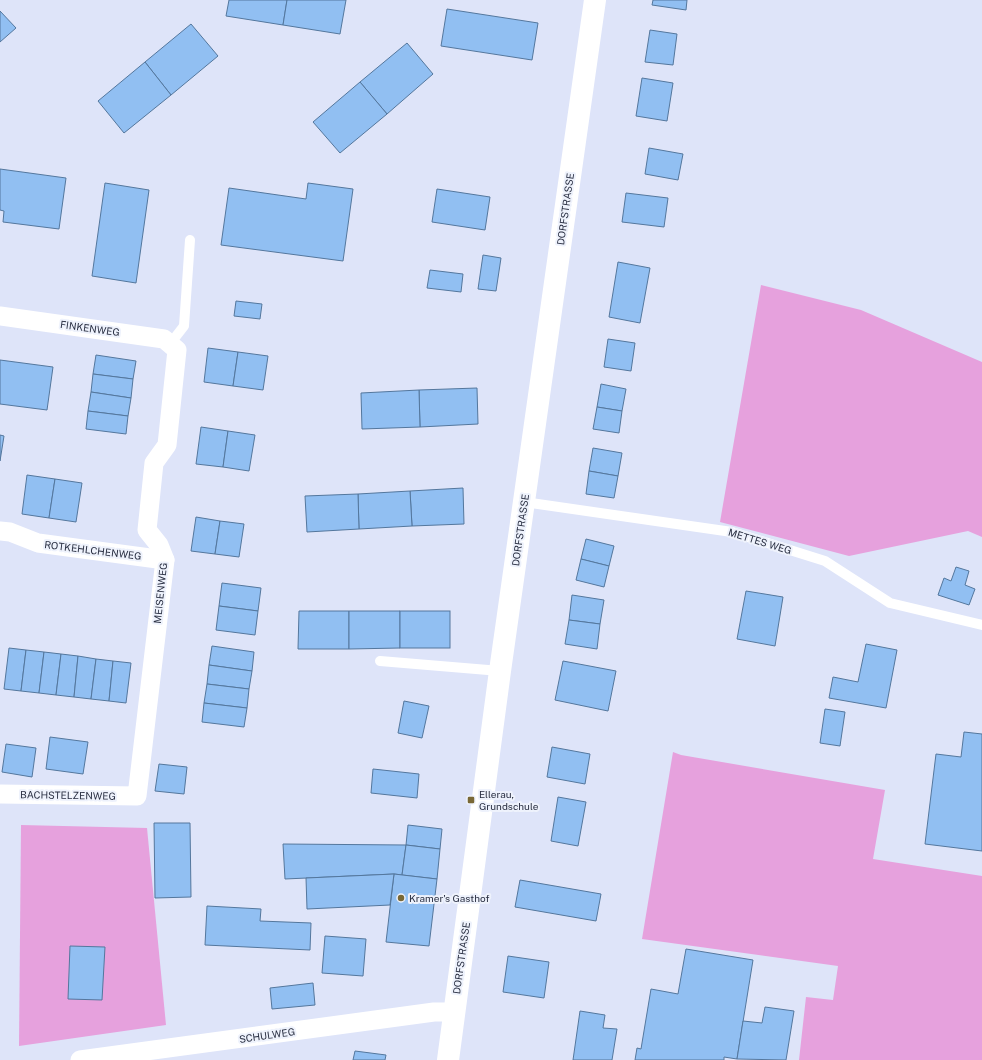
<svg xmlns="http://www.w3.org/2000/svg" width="982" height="1060" viewBox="0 0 982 1060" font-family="'Public Sans',sans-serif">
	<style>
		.green { fill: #e6a1dd }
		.building { fill: #91bff2; stroke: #54779d }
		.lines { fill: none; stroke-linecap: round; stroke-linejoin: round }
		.service { stroke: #fff; stroke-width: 10 }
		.minor { stroke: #fff; stroke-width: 19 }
		.tertiary { stroke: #fff; stroke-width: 22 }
		.poi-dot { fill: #796836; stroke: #eef2fc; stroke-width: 1.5 }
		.labels { text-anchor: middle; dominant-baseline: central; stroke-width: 4; stroke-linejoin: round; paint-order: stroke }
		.street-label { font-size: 10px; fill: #282e41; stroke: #eef2fc }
		.poi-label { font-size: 10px; fill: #282e41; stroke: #eef2fc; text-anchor: start }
	</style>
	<rect width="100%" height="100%" fill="#dee4f9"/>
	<g class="green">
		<polygon points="761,285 861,310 982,362 982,537 968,531 849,556 720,522"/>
		<polygon points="673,752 681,755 885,790 873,859 982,876 982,1060 799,1060 806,997 833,1000 838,966 642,939"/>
		<polygon points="21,825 147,828 166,1025 19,1046"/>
	</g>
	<g class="building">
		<polygon points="229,0 287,0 283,25 226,16"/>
		<polygon points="287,0 346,0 340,34 283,25"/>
		<polygon points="653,0 687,0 686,10 652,5"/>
		<polygon points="447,9 538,23 532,60 441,46"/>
		<polygon points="0,11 16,28 0,42"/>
		<polygon points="191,24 218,56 171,95 145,62"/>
		<polygon points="650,30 677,34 673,65 645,62"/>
		<polygon points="407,43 433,74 387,114 360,82"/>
		<polygon points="145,62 171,95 124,133 98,101"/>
		<polygon points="642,78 673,83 667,121 636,116"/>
		<polygon points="360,82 387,114 340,153 313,122"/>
		<polygon points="649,148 683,154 678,180 645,174"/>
		<polygon points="0,169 66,178 59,229 3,222 4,211 0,210"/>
		<polygon points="105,183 149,190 136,283 92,276"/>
		<polygon points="308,183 353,189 343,261 221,245 229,188 306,199"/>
		<polygon points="437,189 490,197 485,230 432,222"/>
		<polygon points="626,193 668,198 664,227 622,222"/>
		<polygon points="483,255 501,258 496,291 478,289"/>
		<polygon points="618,262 650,268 640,323 609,317"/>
		<polygon points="430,270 463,274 461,292 427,288"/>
		<polygon points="236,301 262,304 260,319 234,316"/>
		<polygon points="608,339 635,343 631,371 604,367"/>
		<polygon points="208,348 238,352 233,386 204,382"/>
		<polygon points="238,352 268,356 263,390 233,386"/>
		<polygon points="96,355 136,361 133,379 93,374"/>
		<polygon points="0,360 53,367 47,410 0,404"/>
		<polygon points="93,374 133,379 131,398 91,392"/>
		<polygon points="601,384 626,389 622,411 597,407"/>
		<polygon points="477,388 478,424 420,427 419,390"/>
		<polygon points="419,390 420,427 362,429 361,393"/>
		<polygon points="91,392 131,398 128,416 88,411"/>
		<polygon points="597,407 622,411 619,433 593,429"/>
		<polygon points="88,411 128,416 126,434 86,429"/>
		<polygon points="201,427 228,431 223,467 196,464"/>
		<polygon points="228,431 255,435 249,471 223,467"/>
		<polygon points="0,435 4,436 0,461"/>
		<polygon points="593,448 622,453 618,476 589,471"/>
		<polygon points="589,471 618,476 614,498 586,494"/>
		<polygon points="27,475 55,479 49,518 22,514"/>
		<polygon points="55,479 82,483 76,522 49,518"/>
		<polygon points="463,488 464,524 412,526 410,491"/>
		<polygon points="410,491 412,526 359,529 358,494"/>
		<polygon points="358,494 359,529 307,532 305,496"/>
		<polygon points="196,517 220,521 215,554 191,551"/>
		<polygon points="220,521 244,524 239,557 215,554"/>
		<polygon points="586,539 614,546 609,566 581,559"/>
		<polygon points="581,559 609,566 604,587 576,580"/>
		<polygon points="956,567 969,571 965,585 975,589 969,605 938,595 944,578 951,581"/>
		<polygon points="222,583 261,588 258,611 219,606"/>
		<polygon points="746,591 783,597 775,646 737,639"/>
		<polygon points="572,595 604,600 600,624 569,620"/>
		<polygon points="219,606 258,611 255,635 216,630"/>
		<polygon points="299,611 349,611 349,649 298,649"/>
		<polygon points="349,611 400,611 400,648 349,649"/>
		<rect x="400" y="611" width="50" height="37"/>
		<polygon points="569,620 600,624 597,649 565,644"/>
		<polygon points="866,644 897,650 886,708 829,698 833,677 858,682"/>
		<polygon points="212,646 254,652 252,671 209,665"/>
		<polygon points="9,648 26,650 21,691 4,689"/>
		<polygon points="26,650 44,652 39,693 21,691"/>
		<polygon points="44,652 61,654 56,695 39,693"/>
		<polygon points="61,654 78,656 74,697 56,695"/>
		<polygon points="78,656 96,659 91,699 74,697"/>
		<polygon points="96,659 113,661 109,701 91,699"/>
		<polygon points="113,661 131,663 126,703 109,701"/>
		<polygon points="563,661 616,671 608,711 555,700"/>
		<polygon points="209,665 252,671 249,689 207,684"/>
		<polygon points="207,684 249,689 247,708 204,703"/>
		<polygon points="404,701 429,706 422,738 398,733"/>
		<polygon points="204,703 247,708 244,727 202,722"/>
		<polygon points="825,709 845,712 840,746 820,743"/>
		<polygon points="964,732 982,734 982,851 925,844 936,754 961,757"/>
		<polygon points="50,737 88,742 83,774 46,769"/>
		<polygon points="6,744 36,748 32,777 2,772"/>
		<polygon points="552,747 590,754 585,784 547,777"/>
		<polygon points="159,764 187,767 184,794 155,791"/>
		<polygon points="373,769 419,774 417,798 371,793"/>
		<polygon points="558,797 586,802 578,846 551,841"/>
		<polygon points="154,823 190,823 191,897 155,898"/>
		<polygon points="408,825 442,829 440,849 406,845"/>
		<polygon points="283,844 406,845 402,875 394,874 285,879"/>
		<polygon points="406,845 440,849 437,879 402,875"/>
		<polygon points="394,874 437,879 429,946 386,942"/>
		<polygon points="394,874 390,905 307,909 306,878"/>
		<polygon points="520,880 601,894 596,921 515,907"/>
		<polygon points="207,906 261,909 260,921 311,923 310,950 205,945"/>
		<polygon points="325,936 366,939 363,976 322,973"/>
		<polygon points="70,946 105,947 102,1000 68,999"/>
		<polygon points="686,949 753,960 737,1059 724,1057 724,1060 635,1060 637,1048 641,1049 651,989 678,994"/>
		<polygon points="508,956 549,962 544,998 503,992"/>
		<polygon points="313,983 315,1005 272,1009 270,988"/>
		<polygon points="765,1007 794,1011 786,1060 737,1059 743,1021 762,1023"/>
		<polygon points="580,1011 605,1015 603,1028 617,1029 612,1060 573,1060"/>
		<polygon points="355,1051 386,1055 385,1060 353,1060"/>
	</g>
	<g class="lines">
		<g class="service">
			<polyline points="170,344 184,326 190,240"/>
			<polyline points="524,502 732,532 825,561 890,603 982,625"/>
			<polyline points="380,661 500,671"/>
		</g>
		<g class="minor">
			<polyline points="0,316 164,339 177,350 167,445 154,463 147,530 159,545 165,560 137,796 0,794"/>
			<polyline points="0,531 10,532 38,543 165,560"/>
			<polyline points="80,1060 434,1012 454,1012"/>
		</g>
		<polyline class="tertiary" points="448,1060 500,671 595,0"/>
	</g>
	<g class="poi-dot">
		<rect x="467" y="796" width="8" height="8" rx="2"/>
		<circle cx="401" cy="898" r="4"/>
	</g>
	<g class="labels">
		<g class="street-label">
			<text transform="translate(565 209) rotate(-82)">DORFSTRASSE</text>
			<text transform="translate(90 328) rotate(8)">FINKENWEG</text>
			<text transform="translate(520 530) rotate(-82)">DORFSTRASSE</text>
			<text transform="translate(760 541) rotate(17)">METTES WEG</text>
			<text transform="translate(93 550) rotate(7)">ROTKEHLCHENWEG</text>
			<text transform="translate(160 593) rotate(-84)">MEISENWEG</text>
			<text transform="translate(68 795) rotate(1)">BACHSTELZENWEG</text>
			<text transform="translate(461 958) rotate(-82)">DORFSTRASSE</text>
			<text transform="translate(267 1035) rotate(-8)">SCHULWEG</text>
		</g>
		<g class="poi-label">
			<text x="479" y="794">Ellerau,<tspan x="479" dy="12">Grundschule</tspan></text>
			<text x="409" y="898">Kramer's Gasthof</text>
		</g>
	</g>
</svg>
